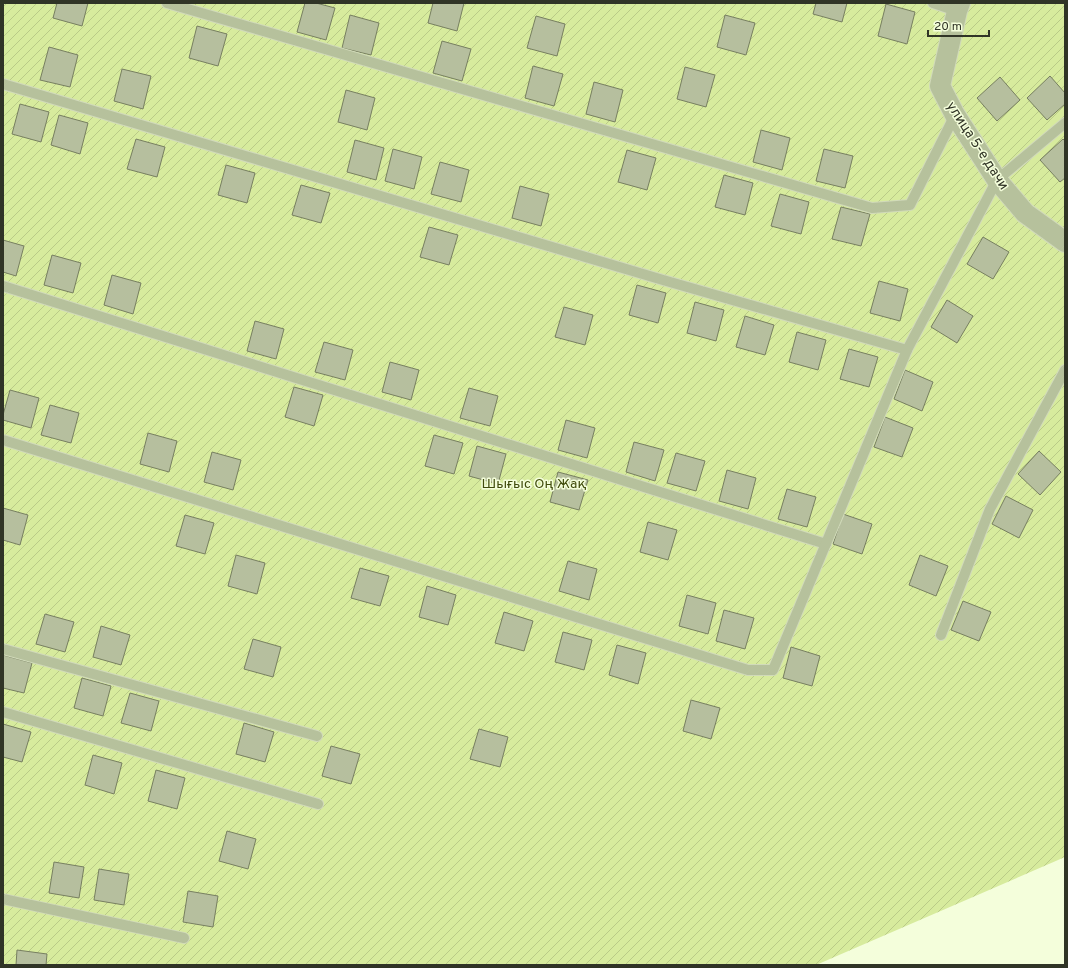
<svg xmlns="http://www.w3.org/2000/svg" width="1068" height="968" viewBox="0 0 1068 968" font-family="Overpass,sans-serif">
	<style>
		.garden { fill: url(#garden-furrows) }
		.building { fill: #b6bf9e; stroke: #777f60 }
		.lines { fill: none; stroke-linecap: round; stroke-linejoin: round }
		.service-casing { stroke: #d1daba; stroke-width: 12 }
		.minor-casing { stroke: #d1daba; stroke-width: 22 }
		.service { stroke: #b6c19c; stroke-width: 10 }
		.minor { stroke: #b6c19c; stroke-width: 20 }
		.labels { text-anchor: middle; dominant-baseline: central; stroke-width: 3; stroke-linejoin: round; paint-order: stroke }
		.street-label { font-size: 14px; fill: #303426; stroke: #f4fedb }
		.park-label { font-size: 14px; fill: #404c0c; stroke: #f4fedb }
	</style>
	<defs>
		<pattern id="garden-furrows" width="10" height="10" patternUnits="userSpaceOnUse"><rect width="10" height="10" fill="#d7eb9d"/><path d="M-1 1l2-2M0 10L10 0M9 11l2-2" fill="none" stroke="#b9ca87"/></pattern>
	</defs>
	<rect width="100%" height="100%" fill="#f4fedb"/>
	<polygon class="garden" points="3,3 1065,3 1065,857 816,965 3,965"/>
	<g class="building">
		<polygon points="57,3 88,3 82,26 53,18"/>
		<polygon points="305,3 316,3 335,8 326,40 297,32"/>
		<polygon points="433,3 464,3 457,31 428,23"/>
		<polygon points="816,3 847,3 842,22 813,14"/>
		<polygon points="886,4 915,12 907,44 878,36"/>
		<polygon points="350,15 379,23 371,55 342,48"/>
		<polygon points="725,15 755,23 746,55 717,47"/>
		<polygon points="536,16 565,24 557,56 527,48"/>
		<polygon points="197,26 227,34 218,66 189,58"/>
		<polygon points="442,41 471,49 462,81 433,73"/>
		<polygon points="49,47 78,55 70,87 40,80"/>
		<polygon points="533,66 563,74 554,106 525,98"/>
		<polygon points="685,67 715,75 706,107 677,99"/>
		<polygon points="122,69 151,76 143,109 114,101"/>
		<polygon points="1050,76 1065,93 1065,104 1047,120 1027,98"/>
		<polygon points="1000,77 1020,100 997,121 977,98"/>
		<polygon points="594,82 623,90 615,122 586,114"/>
		<polygon points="346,90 375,98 367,130 338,122"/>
		<polygon points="20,104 49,112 41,142 12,134"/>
		<polygon points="59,115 88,123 80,154 51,145"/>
		<polygon points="761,130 790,138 782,170 753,162"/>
		<polygon points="136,139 165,147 157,177 127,169"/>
		<polygon points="1063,139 1065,141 1065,178 1060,182 1040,160"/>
		<polygon points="355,140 384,148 376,180 347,172"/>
		<polygon points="393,149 422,157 414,189 385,181"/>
		<polygon points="824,149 853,156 845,188 816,181"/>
		<polygon points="627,150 656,158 647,190 618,182"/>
		<polygon points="440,162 469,170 461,202 431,194"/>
		<polygon points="226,165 255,173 247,203 218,195"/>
		<polygon points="724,175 753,183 745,215 715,207"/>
		<polygon points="301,185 330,193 321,223 292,215"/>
		<polygon points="520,186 549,194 541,226 512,218"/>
		<polygon points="780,194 809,202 801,234 771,226"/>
		<polygon points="841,207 870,214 861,246 832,239"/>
		<polygon points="429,227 458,235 449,265 420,257"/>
		<polygon points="983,237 1009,252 993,279 967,264"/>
		<polygon points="3,240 24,246 16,276 3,272"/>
		<polygon points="52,255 81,263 73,293 44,285"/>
		<polygon points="112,275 141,283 133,314 104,305"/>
		<polygon points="879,281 908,289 900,321 870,313"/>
		<polygon points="637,285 666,293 658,323 629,315"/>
		<polygon points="947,300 973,316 957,343 931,327"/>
		<polygon points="695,302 724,310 716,341 687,333"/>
		<polygon points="564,307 593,315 585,345 555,337"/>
		<polygon points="745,316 774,325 765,355 736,347"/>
		<polygon points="255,321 284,329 276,359 247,351"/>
		<polygon points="797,332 826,340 818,370 789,362"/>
		<polygon points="324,342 353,350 345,380 315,372"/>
		<polygon points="849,349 878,357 869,387 840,379"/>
		<polygon points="390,362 419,370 411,400 382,392"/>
		<polygon points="905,370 933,382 922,411 894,399"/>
		<polygon points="294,387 323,395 314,426 285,417"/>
		<polygon points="469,388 498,396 490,426 460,418"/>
		<polygon points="10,390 39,398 31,428 3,420 3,415"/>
		<polygon points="50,405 79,413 71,443 41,435"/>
		<polygon points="885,417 913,428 902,457 874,447"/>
		<polygon points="566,420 595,428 587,458 558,450"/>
		<polygon points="148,433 177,441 169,472 140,464"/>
		<polygon points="434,435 463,443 454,474 425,466"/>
		<polygon points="634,442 664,450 655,481 626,472"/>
		<polygon points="477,446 506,454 498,484 469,476"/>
		<polygon points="1039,451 1061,472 1040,495 1018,474"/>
		<polygon points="212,452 241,460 233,490 204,482"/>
		<polygon points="676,453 705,461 696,491 667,483"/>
		<polygon points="727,470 756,478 748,509 719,501"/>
		<polygon points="558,472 588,480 579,510 550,502"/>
		<polygon points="787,489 816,497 807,527 778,519"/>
		<polygon points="1006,496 1033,510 1019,538 992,524"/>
		<polygon points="3,508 28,515 20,545 3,540"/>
		<polygon points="843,514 872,524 862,554 833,544"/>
		<polygon points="185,515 214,523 205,554 176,546"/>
		<polygon points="648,522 677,530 668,560 640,552"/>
		<polygon points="236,555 265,563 257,594 228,586"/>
		<polygon points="920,555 948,566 936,596 909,585"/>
		<polygon points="568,561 597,569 589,600 559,591"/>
		<polygon points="360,568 389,576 380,606 351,598"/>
		<polygon points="427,586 456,595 448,625 419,617"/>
		<polygon points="687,595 716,603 708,634 679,626"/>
		<polygon points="963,601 991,612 979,641 951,630"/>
		<polygon points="724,610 754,618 745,649 716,641"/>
		<polygon points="504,612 533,621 524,651 495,643"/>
		<polygon points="45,614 74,622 65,652 36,644"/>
		<polygon points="101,626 130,635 121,665 93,657"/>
		<polygon points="563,632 592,640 584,670 555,662"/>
		<polygon points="253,639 281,647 273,677 244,669"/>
		<polygon points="617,645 646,653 638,684 609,675"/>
		<polygon points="791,647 820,656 812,686 783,678"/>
		<polygon points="3,655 32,663 24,693 3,688"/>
		<polygon points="82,678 111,686 103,716 74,708"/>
		<polygon points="130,693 159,701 151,731 121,723"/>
		<polygon points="691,700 720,708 711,739 683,731"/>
		<polygon points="244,723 274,732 265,762 236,754"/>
		<polygon points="3,724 31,732 22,762 3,757"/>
		<polygon points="479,729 508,737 500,767 470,759"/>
		<polygon points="331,746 360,754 351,784 322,776"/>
		<polygon points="93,755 122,763 114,794 85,785"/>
		<polygon points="156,770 185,778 177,809 148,801"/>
		<polygon points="227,831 256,839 248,869 219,861"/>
		<polygon points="54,862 84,867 79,898 49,893"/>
		<polygon points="99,869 129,874 124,905 94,900"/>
		<polygon points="188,891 218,896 213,927 183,922"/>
		<polygon points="17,950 47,954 46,965 16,965"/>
	</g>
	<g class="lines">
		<defs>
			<g id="service">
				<polyline points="167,3 872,208 910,205 955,115"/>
				<polyline points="933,3 957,11"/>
				<polyline points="3,84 663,280 907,350"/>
				<polyline points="3,286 826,544"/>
				<polyline points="3,440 748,670 773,670 907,350 997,180 1065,123"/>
				<polyline points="941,635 990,509 1065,370"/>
				<polyline points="3,649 317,736"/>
				<polyline points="3,712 318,804"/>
				<polyline points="3,899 184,938"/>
			</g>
			<polyline id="minor" points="960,3 957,11 940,86 955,115 997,180 1025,213 1065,242"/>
		</defs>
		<use href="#service" class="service-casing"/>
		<use href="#minor" class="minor-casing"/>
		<use href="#service" class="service"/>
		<use href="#minor" class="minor"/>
	</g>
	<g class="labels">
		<g class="street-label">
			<text transform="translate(977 146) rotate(57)">улица 5-е дачи</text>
		</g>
		<g class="park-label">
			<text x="534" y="484">Шығыс Оң Жақ</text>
		</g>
	</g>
	<rect width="1068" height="968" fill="none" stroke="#303426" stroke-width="8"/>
	<path d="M928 30v6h61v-6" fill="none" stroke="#303426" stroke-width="2"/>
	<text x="934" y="30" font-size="12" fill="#303426" stroke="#f4fedb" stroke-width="3" paint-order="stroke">20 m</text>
</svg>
